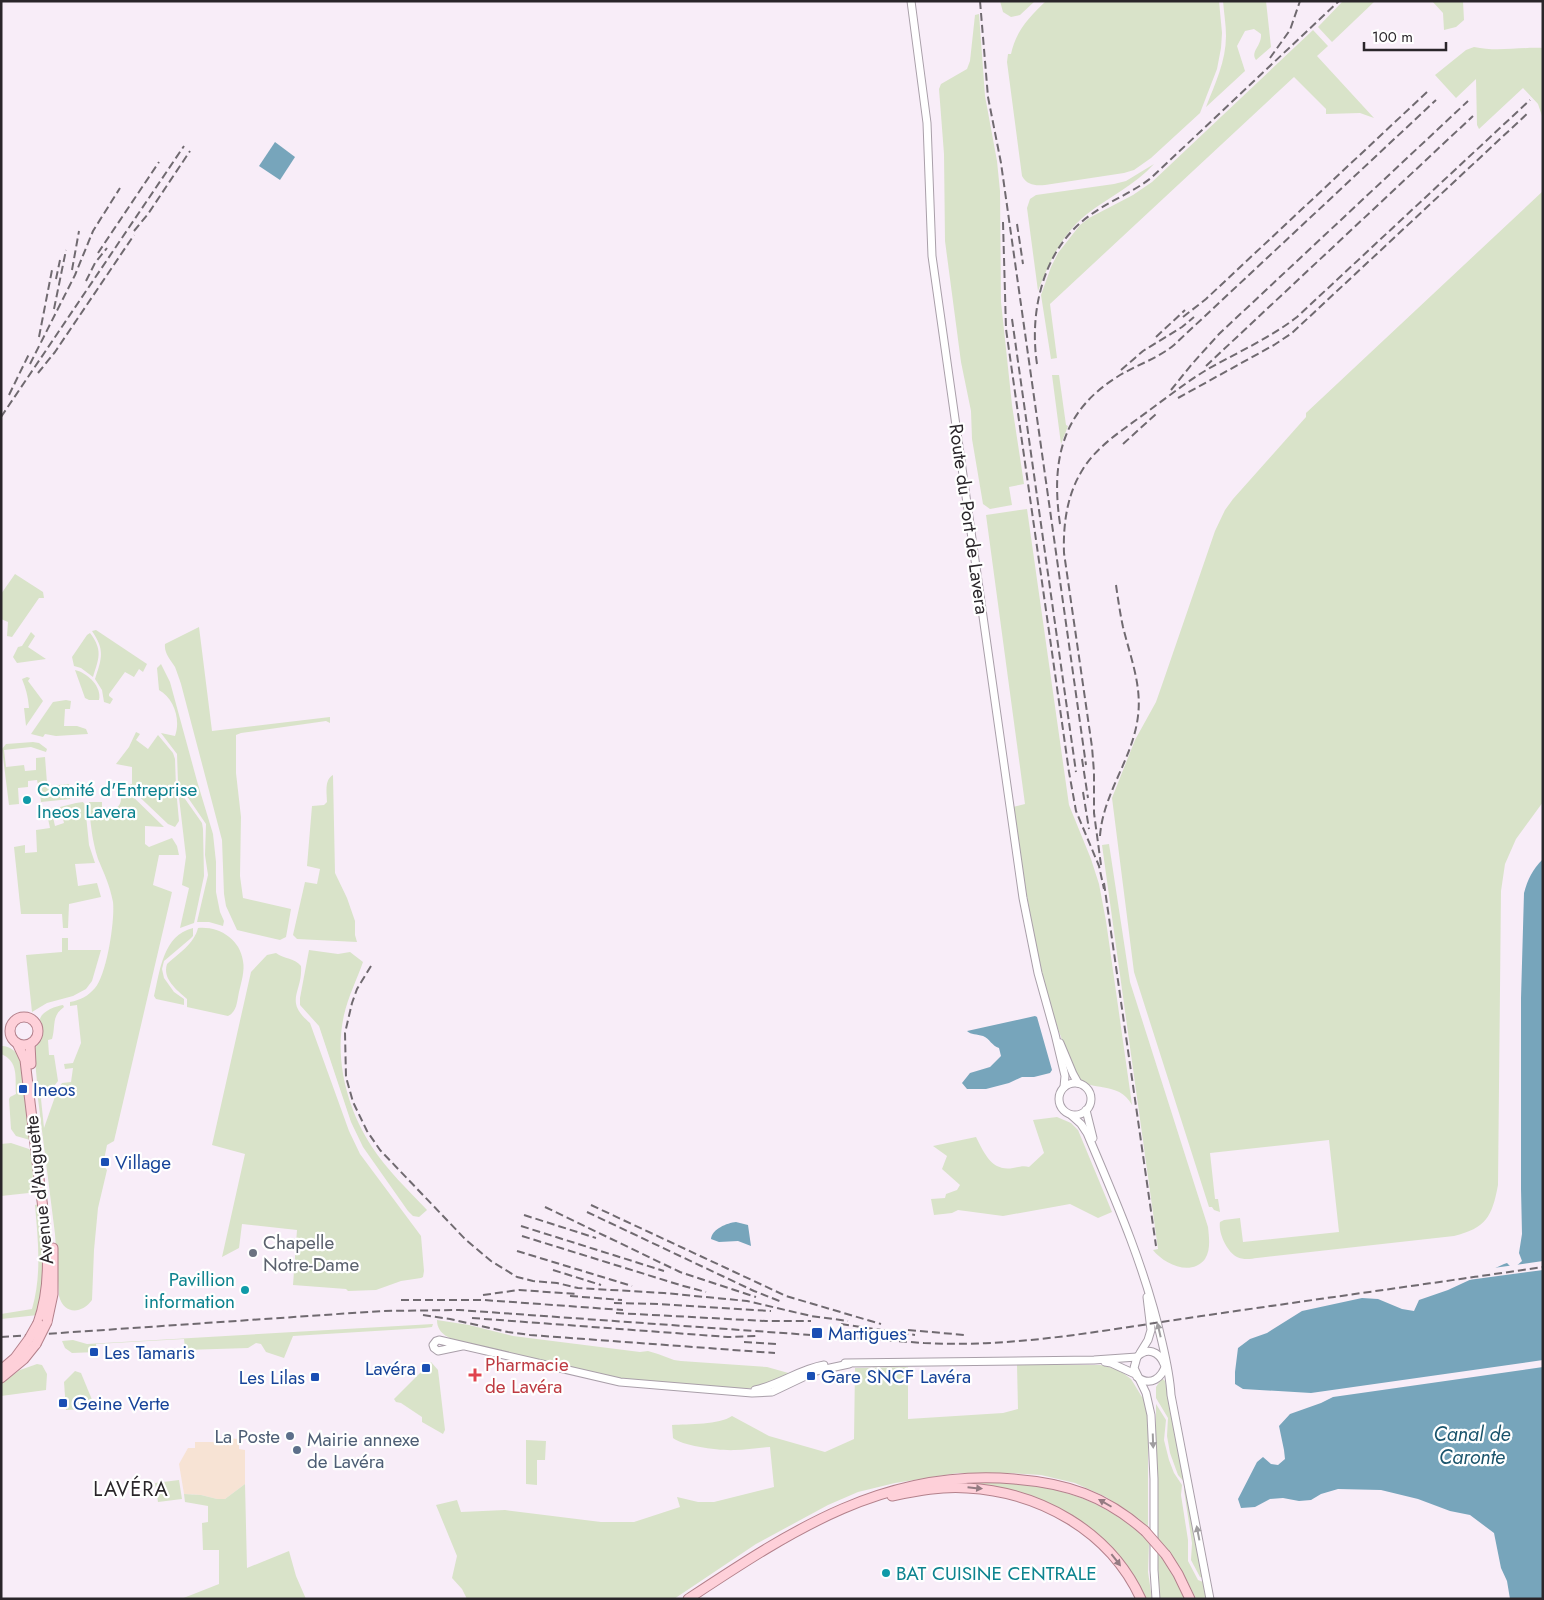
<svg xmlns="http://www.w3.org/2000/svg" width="1544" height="1600" viewBox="0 0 1544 1600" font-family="Jost,sans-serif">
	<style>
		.education { fill: #f7e3d4 }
		.green { fill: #d9e3c9 }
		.water { fill: #77a5bb }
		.pier { fill: #f8edf8 }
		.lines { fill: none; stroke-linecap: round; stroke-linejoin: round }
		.minor-casing { stroke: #a99fa9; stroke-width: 9 }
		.major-casing { stroke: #b3808b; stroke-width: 11 }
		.minor { stroke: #fff; stroke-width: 7 }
		.major { stroke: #fed0d9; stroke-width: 9 }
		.rail { stroke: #706a70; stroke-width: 2; stroke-dasharray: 8 4; stroke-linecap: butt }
		.major-bridge-casing { stroke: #b3808b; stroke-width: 11; stroke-linecap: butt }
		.major-bridge { stroke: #fed0d9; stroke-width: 9 }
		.oneway { fill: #9f9d9f }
		.oneway2 { fill: #947b82 }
		.culture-dot { fill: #0f9aa8; stroke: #fff; stroke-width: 2 }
		.transit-dot { fill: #1a4fb4; stroke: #fff; stroke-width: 2 }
		.worship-dot { fill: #6b7280; stroke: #fff; stroke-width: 2 }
		.health-dot { fill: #e0444e; stroke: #fff; stroke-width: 2 }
		.service-dot { fill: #5c6f8a; stroke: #fff; stroke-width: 2 }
		.labels { text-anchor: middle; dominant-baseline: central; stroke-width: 4.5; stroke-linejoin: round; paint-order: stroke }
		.street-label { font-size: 19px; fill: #2a262a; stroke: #fff }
		.culture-label { font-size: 19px; fill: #0d838f; stroke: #fff; text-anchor: start }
		.transit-label { font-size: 19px; fill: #164399; stroke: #fff; text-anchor: start }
		.worship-label { font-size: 19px; fill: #5b616d; stroke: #fff; text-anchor: start }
		.health-label { font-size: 19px; fill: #be3a42; stroke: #fff; text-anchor: start }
		.service-label { font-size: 19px; fill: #4e5e75; stroke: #fff; text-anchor: end }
		.water-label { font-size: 20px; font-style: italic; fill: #1a546c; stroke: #fff }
		.neighbourhood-label { font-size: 20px; letter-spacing: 1px; fill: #2a262a; stroke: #fff }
	</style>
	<rect width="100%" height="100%" fill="#f8edf8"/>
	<polygon class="education" points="226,1438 239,1439 239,1449 245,1450 245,1484 225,1499 217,1499 201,1495 184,1494 179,1464 188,1448 195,1448 195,1442 220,1442 220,1440 226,1440"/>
	<g class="green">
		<polygon points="1000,1 1035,1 1020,15 1011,17 1003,12"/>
		<path d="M1046,1H1219L1222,33L1221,48L1217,69L1200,113L1151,158L1134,170L1124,173L1045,185C1035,186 1027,185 1022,176L1007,62L1008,54H1011C1016,31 1029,17 1046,1Z"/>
		<path d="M1223,1H1266L1271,47L1256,60C1250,51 1262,46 1261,34L1254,29L1245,31L1237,46L1245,71L1206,107C1215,84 1226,61 1226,36C1226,25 1224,13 1223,1Z"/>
		<polygon points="1343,1 1375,1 1332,42 1318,27"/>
		<polygon points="1432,1 1463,1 1464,20 1456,27 1444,30 1443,13"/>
		<polygon points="979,14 985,96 997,161 1000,191 1001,302 1012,405 1024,484 1009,487 1012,505 990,509 983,504 972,439 971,411 961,362 945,241 944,154 939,89 941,84 967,69 970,61 975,15"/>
		<polygon points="1313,30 1328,46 1317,56 1374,118 1360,113 1326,114 1326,109 1294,77 1050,304 1057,358 1051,359 1041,295 1051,267 1058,253 1080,225 1089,218 1133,195 1152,182"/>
		<path d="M1474,47C1497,52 1519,47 1543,48V119L1538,104L1523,88L1479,129L1477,125L1476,79L1456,98L1435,75L1466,50Z"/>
		<path d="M1154,164C1135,185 1109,197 1087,214C1062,234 1049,262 1038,291L1027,208L1030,199L1036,195L1114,184L1126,181Z"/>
		<path d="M1543,191V802L1516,839L1505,864L1501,891L1498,1185C1492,1217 1486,1228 1454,1236L1257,1258C1251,1259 1243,1260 1237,1257C1227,1252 1218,1233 1220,1222L1224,1220L1240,1218L1243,1242L1339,1232L1329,1140L1210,1153L1215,1199H1218L1220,1212L1214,1210L1212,1207H1209L1134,972L1112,798L1135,740L1156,702L1163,682L1215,531L1225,510L1233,499L1306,417V413Z"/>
		<polygon points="1052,375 1059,375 1066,425 1068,426 1061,444"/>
		<path d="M1027,509L1069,805L1091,859L1099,884L1106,921L1132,1105C1118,1079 1090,1094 1077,1076C1074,1071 1072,1064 1069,1058C1062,1041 1056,1023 1050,1005C1033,940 1023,873 1013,807L1025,804L986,515Z"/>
		<polygon points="15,574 43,592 44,598 39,598 12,637 7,636 8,622 1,619 1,594"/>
		<path d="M199,627L212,731L330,717V723L326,721L241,733L236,735V773L241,817L240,876L243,898L291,909L286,937L280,940L237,930L226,906L224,894L222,840L181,684C179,678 177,672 175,667C170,659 164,653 165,644Z"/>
		<path d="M96,630L147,664L143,672L139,669L134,677L125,672L109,694V696L113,699L110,704L104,702L102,690L95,679C102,658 105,650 92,631Z"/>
		<polygon points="31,632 35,636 28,647 46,659 17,663 13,657 18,647 22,646"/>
		<path d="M90,633C103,650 99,658 93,677L81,668L74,666L72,657L87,635Z"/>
		<path d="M161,664L170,682L197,781L213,834L216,862V892L220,912L224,921L223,926L209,922H197L208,875L205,855L206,824L178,783L177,754L161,733L175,736C181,720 174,698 159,690L157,668Z"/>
		<path d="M75,670C88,673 102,687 99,700H89L85,698Z"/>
		<path d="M27,677L30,678L28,681L43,701L26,726L24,708H29C28,696 26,689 22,679Z"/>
		<polygon points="66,700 71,701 70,709 65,709 64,726 77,726 86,729 88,734 56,736 45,734 43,737 31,734 53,702"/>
		<polygon points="136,732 140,734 136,740 148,749 158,735 173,753 175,759 176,788 179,821 175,827 168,824 127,785 132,784 132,767 116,764 129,747"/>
		<polygon points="33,742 39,743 47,749 46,752 31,747 4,750 6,767 24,765 25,771 36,770 36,758 45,757 47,783 38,785 37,780 28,781 28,787 18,788 19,804 9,805 2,749 6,744"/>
		<path d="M333,775L335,873L347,898L355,921V935L357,942L297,939L293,935L305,882L317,884L320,869L307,866L312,806L324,805L327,802C327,793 324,780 333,775Z"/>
		<polygon points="69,784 70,799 41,802 39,787"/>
		<path d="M124,788L164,827L145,826V844L149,847L172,838L177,846L179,855H159L153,885L172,892L114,1141L107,1145L103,1165L107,1170L98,1208L94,1250L92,1300C82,1314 64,1315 59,1296L55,1234L36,1083L37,1082L34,1049C40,1042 44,1036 42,1027C42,1024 40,1022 40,1019C42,1011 56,1006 63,1005L64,1007C51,1016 56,1026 52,1039L48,1040L49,1055H54L58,1081L51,1090V1088L45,1089L41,1099L44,1128L57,1091L62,1083L71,1082L73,1068L65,1069L64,1064L73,1063L81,1043L77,1005L70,1006V1002C81,1000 88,996 95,988C107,974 115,920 113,902C110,886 104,873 98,859C92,840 90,821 89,802H102V811C117,811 124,806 120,790Z"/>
		<polygon points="178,789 202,823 203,829 204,876 194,923 180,928 189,888 182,885 186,857"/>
		<polygon points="76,803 83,802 85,805 89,845 95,863 75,864 78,886 97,883 101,897 69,904 68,928 63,928 62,914 21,914 14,847 25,845 25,853 37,852 36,830 50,828 47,814 52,813 55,826 64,823 60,807"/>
		<path d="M1109,844L1130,982L1208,1227C1209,1237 1211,1250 1205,1259C1191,1277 1164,1264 1153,1250L1158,1249L1102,845Z"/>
		<path d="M193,928V936L190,939L164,961L162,969L164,978L174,992L184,999V1005L156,999L154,996C160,971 163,935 193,928Z"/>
		<path d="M198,928C219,926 240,939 243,961C245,971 241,983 239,992C237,1001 237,1012 228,1016L187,1007V999C177,990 162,979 167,964C179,953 194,944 198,928Z"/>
		<polygon points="62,938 68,938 68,950 101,950 92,981 86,989 73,996 47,1003 32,1012 26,955 62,952"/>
		<path d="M309,950L338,954L350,952L363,962C357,979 348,997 344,1015C334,1059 347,1109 372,1147C387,1170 408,1190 427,1210L419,1217L413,1216L408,1211L363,1147L351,1122L319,1026L300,1005V998Z"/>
		<path d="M276,953C284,959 295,958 301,966C303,993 283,1000 310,1023L349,1131L360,1154L421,1236L424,1271L423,1277L421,1278L401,1281L376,1290L348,1291L346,1289L293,1285L297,1230L242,1224L239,1248L222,1257L245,1154L212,1145L251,972L267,955Z"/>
		<path d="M1,1046C8,1045 16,1051 20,1057L24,1093L26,1096L30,1140L16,1136L11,1129L9,1099L10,1097L16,1094C15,1078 19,1061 1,1054Z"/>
		<path d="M1057,1117L1071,1123L1078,1130L1112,1212L1098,1218L1070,1204L1003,1216L958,1210L952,1213L934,1215L931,1199L945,1198L946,1194L957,1190L960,1185L942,1169L947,1156L933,1146L976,1137C984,1153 992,1172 1013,1168C1019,1167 1023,1165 1029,1167L1044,1153L1033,1120Z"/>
		<polygon points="11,1143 29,1149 32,1152 38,1192 1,1196 1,1144"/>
		<path d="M39,1204L45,1274L38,1315L1,1319V1314L32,1309C42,1274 38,1241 35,1205Z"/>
		<path d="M437,1320L469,1325L513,1336L640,1352L648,1351L658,1354L674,1360L681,1361L767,1367L792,1374L753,1388L738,1389L624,1380L464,1343C451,1339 437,1335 437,1320Z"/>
		<polygon points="433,1324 432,1327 424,1328 293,1336 284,1358 266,1352 261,1344 256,1343 248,1348 185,1350 184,1339 96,1344 97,1352 72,1353 65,1348 62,1341 73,1340 87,1344"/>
		<polygon points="431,1362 438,1370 445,1430 443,1434 422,1422 422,1417 401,1403 396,1402 394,1399"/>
		<polygon points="37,1364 42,1365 47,1374 46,1390 1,1396 1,1383 20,1370"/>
		<path d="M1017,1365H1101L1123,1371V1373L1131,1379L1142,1397L1144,1396L1148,1414V1529L1139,1519L1106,1497L1075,1483L1041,1475L1010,1473H958L895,1483L858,1492L828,1505L756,1544L674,1599H467L462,1589L452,1578L457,1556L436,1505L457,1500L461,1512L505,1510L601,1522H634L680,1507L677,1497L698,1502H714L774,1487L770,1447C758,1448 746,1450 735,1450C721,1451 682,1446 673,1438L672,1425C689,1424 719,1425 732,1416L769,1436L825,1452L854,1439L855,1368L908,1367V1419L1003,1413L1018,1409Z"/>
		<polygon points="75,1371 81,1373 95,1407 93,1409 66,1410 64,1382"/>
		<polygon points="1162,1378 1165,1381 1185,1483 1178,1475 1170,1453 1167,1436 1168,1418 1156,1398 1156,1387"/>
		<polygon points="1156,1404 1166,1420 1164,1440 1169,1460 1174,1473 1182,1485 1181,1495 1188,1540 1188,1561 1198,1580 1203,1582 1206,1599 1196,1599 1180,1567 1156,1537"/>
		<polygon points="526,1440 546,1441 545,1460 537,1460 537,1485 526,1484"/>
		<polygon points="179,1480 182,1499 158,1502 155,1483"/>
		<path d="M1000,1482C1060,1487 1105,1499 1149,1542L1148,1572L1152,1599H1145L1120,1560L1060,1510L967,1483Z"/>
		<polygon points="245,1484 247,1568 289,1551 296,1576 306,1599 181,1599 219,1584 219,1550 203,1550 202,1523 208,1522 208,1506 185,1502 184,1494 201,1495 217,1499 225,1499"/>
		<polygon points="1185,1488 1203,1578 1200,1577 1191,1560 1192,1543 1184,1490"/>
		<polygon points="1157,1552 1175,1575 1186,1599 1160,1599"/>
	</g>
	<g class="water">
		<polygon points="275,142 295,157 280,180 259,166"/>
		<path d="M1543,859V1360L1311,1393L1243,1389L1235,1384V1372L1238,1348L1250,1339L1267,1333L1302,1311L1362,1298L1378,1299L1402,1309L1414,1311L1419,1300L1448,1290L1504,1264L1507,1263L1513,1269L1522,1261L1519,1253L1522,1234L1521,1189V998L1524,893C1528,879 1532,870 1543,859Z"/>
		<path d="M1035,1016L1037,1017L1052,1070L1050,1073L1034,1077H1022L1009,1083L986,1089H967L962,1083L970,1073L990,1067L1001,1056L999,1048C992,1046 990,1039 983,1036C977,1034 971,1035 967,1031Z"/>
		<path d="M736,1222L748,1225L751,1246L738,1241L719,1242L711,1239C712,1229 727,1223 736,1222Z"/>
		<polygon points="1543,1367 1543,1599 1510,1599 1507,1581 1501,1568 1494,1533 1470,1515 1450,1511 1418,1499 1381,1490 1338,1489 1321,1494 1311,1500 1299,1501 1283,1498 1270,1499 1255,1507 1241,1508 1238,1499 1257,1462 1263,1457 1271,1464 1278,1465 1285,1459 1284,1450 1279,1426 1290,1414 1321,1403 1333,1397"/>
	</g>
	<polygon class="pier" points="1543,1261 1543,1270 1461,1281 1486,1269"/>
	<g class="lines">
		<defs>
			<g id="minor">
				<polyline points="911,1 927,123 932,256 994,694 1023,898 1038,973 1055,1034 1065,1076 1064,1087"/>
				<polyline points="1060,1043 1073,1074 1078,1083"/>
				<circle cx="1075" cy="1099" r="16"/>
				<polyline points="1086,1110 1093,1138"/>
				<path d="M1071,1115L1081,1124L1087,1133C1116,1201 1146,1270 1162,1342C1166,1359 1170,1377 1171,1395L1210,1599"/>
				<polyline points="462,1346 438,1351 434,1348 433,1345 436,1341 439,1340 620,1382 752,1393 772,1392 816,1371 849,1364"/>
				<polyline points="1140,1353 1148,1340 1151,1330 1147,1297"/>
				<polyline points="1105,1362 1111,1363 1135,1374"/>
				<polyline points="845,1363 1094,1360 1137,1357"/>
				<path d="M1137,1377C1151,1387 1162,1378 1166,1364"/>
				<path d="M755,1390C779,1385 800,1369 824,1365"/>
				<path d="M1156,1599L1154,1570V1479L1151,1415L1146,1393L1134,1368L1137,1357C1147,1347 1159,1351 1164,1364"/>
			</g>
			<g id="major">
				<circle cx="24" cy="1031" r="14"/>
				<polyline points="30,1044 31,1064"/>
				<path d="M18,1045L25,1060C30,1099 34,1139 39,1178C45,1226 55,1276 38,1323"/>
				<polyline points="47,1322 53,1294 53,1248"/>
				<polyline points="1,1370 15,1358 29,1339"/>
				<polyline points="1,1378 24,1359 36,1344"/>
				<path d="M892,1496C917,1491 942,1486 967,1488C1040,1492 1110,1531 1141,1599"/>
				<polyline points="1166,1555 1178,1574 1190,1599"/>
				<path d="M688,1599C791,1531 885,1468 1014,1479C1067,1483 1105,1496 1145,1531"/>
			</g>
		</defs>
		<use href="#minor" class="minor-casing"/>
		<use href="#major" class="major-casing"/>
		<use href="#minor" class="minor"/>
		<use href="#major" class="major"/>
		<g class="rail">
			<polyline points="980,1 988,97 1001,163 1086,765"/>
			<polyline points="1270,58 1290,30 1300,1"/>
			<polyline points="1003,222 1006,329 1069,772 1076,811 1099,866 1104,889"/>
			<polyline points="1017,224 1023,264"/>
			<polyline points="134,231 148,214 190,151"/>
			<polyline points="98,253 159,162"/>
			<polyline points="72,270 79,231"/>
			<polyline points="56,279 60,260"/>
			<polyline points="86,281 95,263 107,248"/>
			<polyline points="54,309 66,250"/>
			<polyline points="1183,317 1206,299 1427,92"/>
			<polyline points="1012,319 1076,772"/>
			<polyline points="39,337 52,270"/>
			<polyline points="1156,337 1185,310"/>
			<polyline points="30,364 75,275 93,231 120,188"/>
			<path d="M1037,364C1029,311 1043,249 1089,216C1109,201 1132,193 1151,178L1339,1"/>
			<polyline points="1206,366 1473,116"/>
			<polyline points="1121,370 1143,351 1182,327 1194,317"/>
			<polyline points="38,373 55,352 134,235"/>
			<polyline points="1171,390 1192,364 1219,334 1468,101"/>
			<polyline points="9,395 29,354"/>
			<polyline points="1178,398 1274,345 1292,333 1529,112"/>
			<polyline points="1,417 184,146"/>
			<polyline points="1123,444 1156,414"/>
			<path d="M1060,524C1051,462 1061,412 1117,377C1136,365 1157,359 1174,345L1436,100"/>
			<polyline points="1082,759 1088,798"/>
			<polyline points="1083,792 1089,829"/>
			<path d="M1100,836C1103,793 1133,759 1138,716C1142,685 1130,656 1123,627C1120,613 1118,599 1116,585"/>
			<path d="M1101,865L1094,813V772L1092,747L1064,553C1063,524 1067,494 1083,469C1096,448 1117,434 1136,420C1160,403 1183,384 1208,369C1238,352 1270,338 1297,317L1530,100"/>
			<polyline points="1104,883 1156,1246"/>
			<polyline points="371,966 357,989 352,1003 345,1033 346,1077 353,1102 367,1131 380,1150 466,1240 491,1261 517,1277 533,1281 557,1283 578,1288 664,1293 747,1301 811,1316 848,1321"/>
			<polyline points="591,1205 786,1296 881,1324"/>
			<polyline points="545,1207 680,1272 756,1297"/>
			<polyline points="587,1212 754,1291 782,1302"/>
			<polyline points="524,1215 596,1238"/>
			<polyline points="521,1226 664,1271"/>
			<polyline points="522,1236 680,1285 706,1292"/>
			<polyline points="517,1251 632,1286"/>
			<polyline points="553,1270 601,1285"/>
			<polyline points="483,1295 519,1290 577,1294"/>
			<polyline points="570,1296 622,1300"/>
			<polyline points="401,1300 484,1300 623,1310"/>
			<polyline points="614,1303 659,1304 771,1311"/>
			<polyline points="616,1313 766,1321 811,1321"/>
			<polyline points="423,1315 450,1319 508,1332 530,1335 775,1353"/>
			<polyline points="472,1318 728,1337 756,1336"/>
			<polyline points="841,1324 915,1335"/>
			<polyline points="908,1330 965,1335"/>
			<path d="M1,1337L382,1311L459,1310L924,1343C1015,1348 1105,1330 1195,1317C1311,1300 1427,1284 1543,1267"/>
			<polyline points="744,1342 776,1344"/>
		</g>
		<defs>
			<g id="major-bridge">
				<polyline points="29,1339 38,1323"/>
				<polyline points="36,1344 47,1322"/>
				<polyline points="1145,1531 1166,1555"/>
			</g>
		</defs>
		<use href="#major-bridge" class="major-bridge-casing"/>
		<use href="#major-bridge" class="major-bridge"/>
	</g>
	<defs><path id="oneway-solid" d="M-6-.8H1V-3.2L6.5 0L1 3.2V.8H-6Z" transform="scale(1.25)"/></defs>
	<g class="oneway">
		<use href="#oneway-solid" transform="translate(1159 1330) rotate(-103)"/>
		<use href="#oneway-solid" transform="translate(1153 1441) rotate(88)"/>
		<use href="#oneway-solid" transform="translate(1198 1533) rotate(-101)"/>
	</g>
	<g class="oneway2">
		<use href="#oneway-solid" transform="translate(975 1488) rotate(6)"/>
		<use href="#oneway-solid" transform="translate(1105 1503) rotate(-150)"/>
		<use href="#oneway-solid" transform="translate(1116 1560) rotate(52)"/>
	</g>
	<g class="culture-dot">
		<circle cx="27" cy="800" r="5"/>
		<circle cx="245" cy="1290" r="5"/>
		<circle cx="886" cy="1573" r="5"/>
	</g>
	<g class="transit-dot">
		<rect x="18" y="1084" width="10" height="10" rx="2.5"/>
		<rect x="100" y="1157" width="10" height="10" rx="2.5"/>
		<rect x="811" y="1327" width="12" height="12" rx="2.5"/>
		<rect x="89" y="1347" width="10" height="10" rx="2.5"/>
		<rect x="421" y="1363" width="10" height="10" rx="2.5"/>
		<rect x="806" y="1371" width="10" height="10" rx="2.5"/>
		<rect x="310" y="1372" width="10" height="10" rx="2.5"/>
		<rect x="58" y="1398" width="10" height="10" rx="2.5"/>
	</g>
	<circle class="worship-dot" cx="253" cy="1253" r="5"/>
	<path class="health-dot" d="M472.5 1367.5h5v5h5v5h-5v5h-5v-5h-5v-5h5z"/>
	<g class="service-dot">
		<circle cx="290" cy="1436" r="5"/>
		<circle cx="297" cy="1450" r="5"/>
	</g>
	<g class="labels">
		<g class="street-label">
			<text transform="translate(969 519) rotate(82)">Route du Port de Lavera</text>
			<text transform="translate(39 1190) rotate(-96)">Avenue d'Auguette</text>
		</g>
		<g class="culture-label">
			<text x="37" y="789">Comité d'Entreprise<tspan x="37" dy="22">Ineos Lavera</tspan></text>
			<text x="235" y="1279" text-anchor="end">Pavillion<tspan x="235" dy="22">information</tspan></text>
			<text x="896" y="1573">BAT CUISINE CENTRALE</text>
		</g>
		<g class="transit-label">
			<text x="33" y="1089">Ineos</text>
			<text x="115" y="1162">Village</text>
			<text x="828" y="1333">Martigues</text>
			<text x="104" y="1352">Les Tamaris</text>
			<text x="416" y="1368" text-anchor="end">Lavéra</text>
			<text x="821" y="1376">Gare SNCF Lavéra</text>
			<text x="305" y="1377" text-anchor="end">Les Lilas</text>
			<text x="73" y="1403">Geine Verte</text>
		</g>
		<g class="worship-label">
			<text x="263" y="1242">Chapelle<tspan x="263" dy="22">Notre-Dame</tspan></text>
		</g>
		<g class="health-label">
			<text x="485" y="1364">Pharmacie<tspan x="485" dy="22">de Lavéra</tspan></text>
		</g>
		<g class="service-label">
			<text x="280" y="1436">La Poste</text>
			<text x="307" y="1439" text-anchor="start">Mairie annexe<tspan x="307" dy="22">de Lavéra</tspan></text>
		</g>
		<g class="water-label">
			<text x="1472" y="1434">Canal de<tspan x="1472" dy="23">Caronte</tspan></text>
		</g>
		<g class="neighbourhood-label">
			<text x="131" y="1489">LAVÉRA</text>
		</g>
	</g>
	<rect width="1544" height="1600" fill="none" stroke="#2a262a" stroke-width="5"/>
	<path d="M1364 42v8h82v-8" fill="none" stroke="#2a262a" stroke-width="2.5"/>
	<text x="1372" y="42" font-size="15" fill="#2a262a" stroke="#ffffff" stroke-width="4" paint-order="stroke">100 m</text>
</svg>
